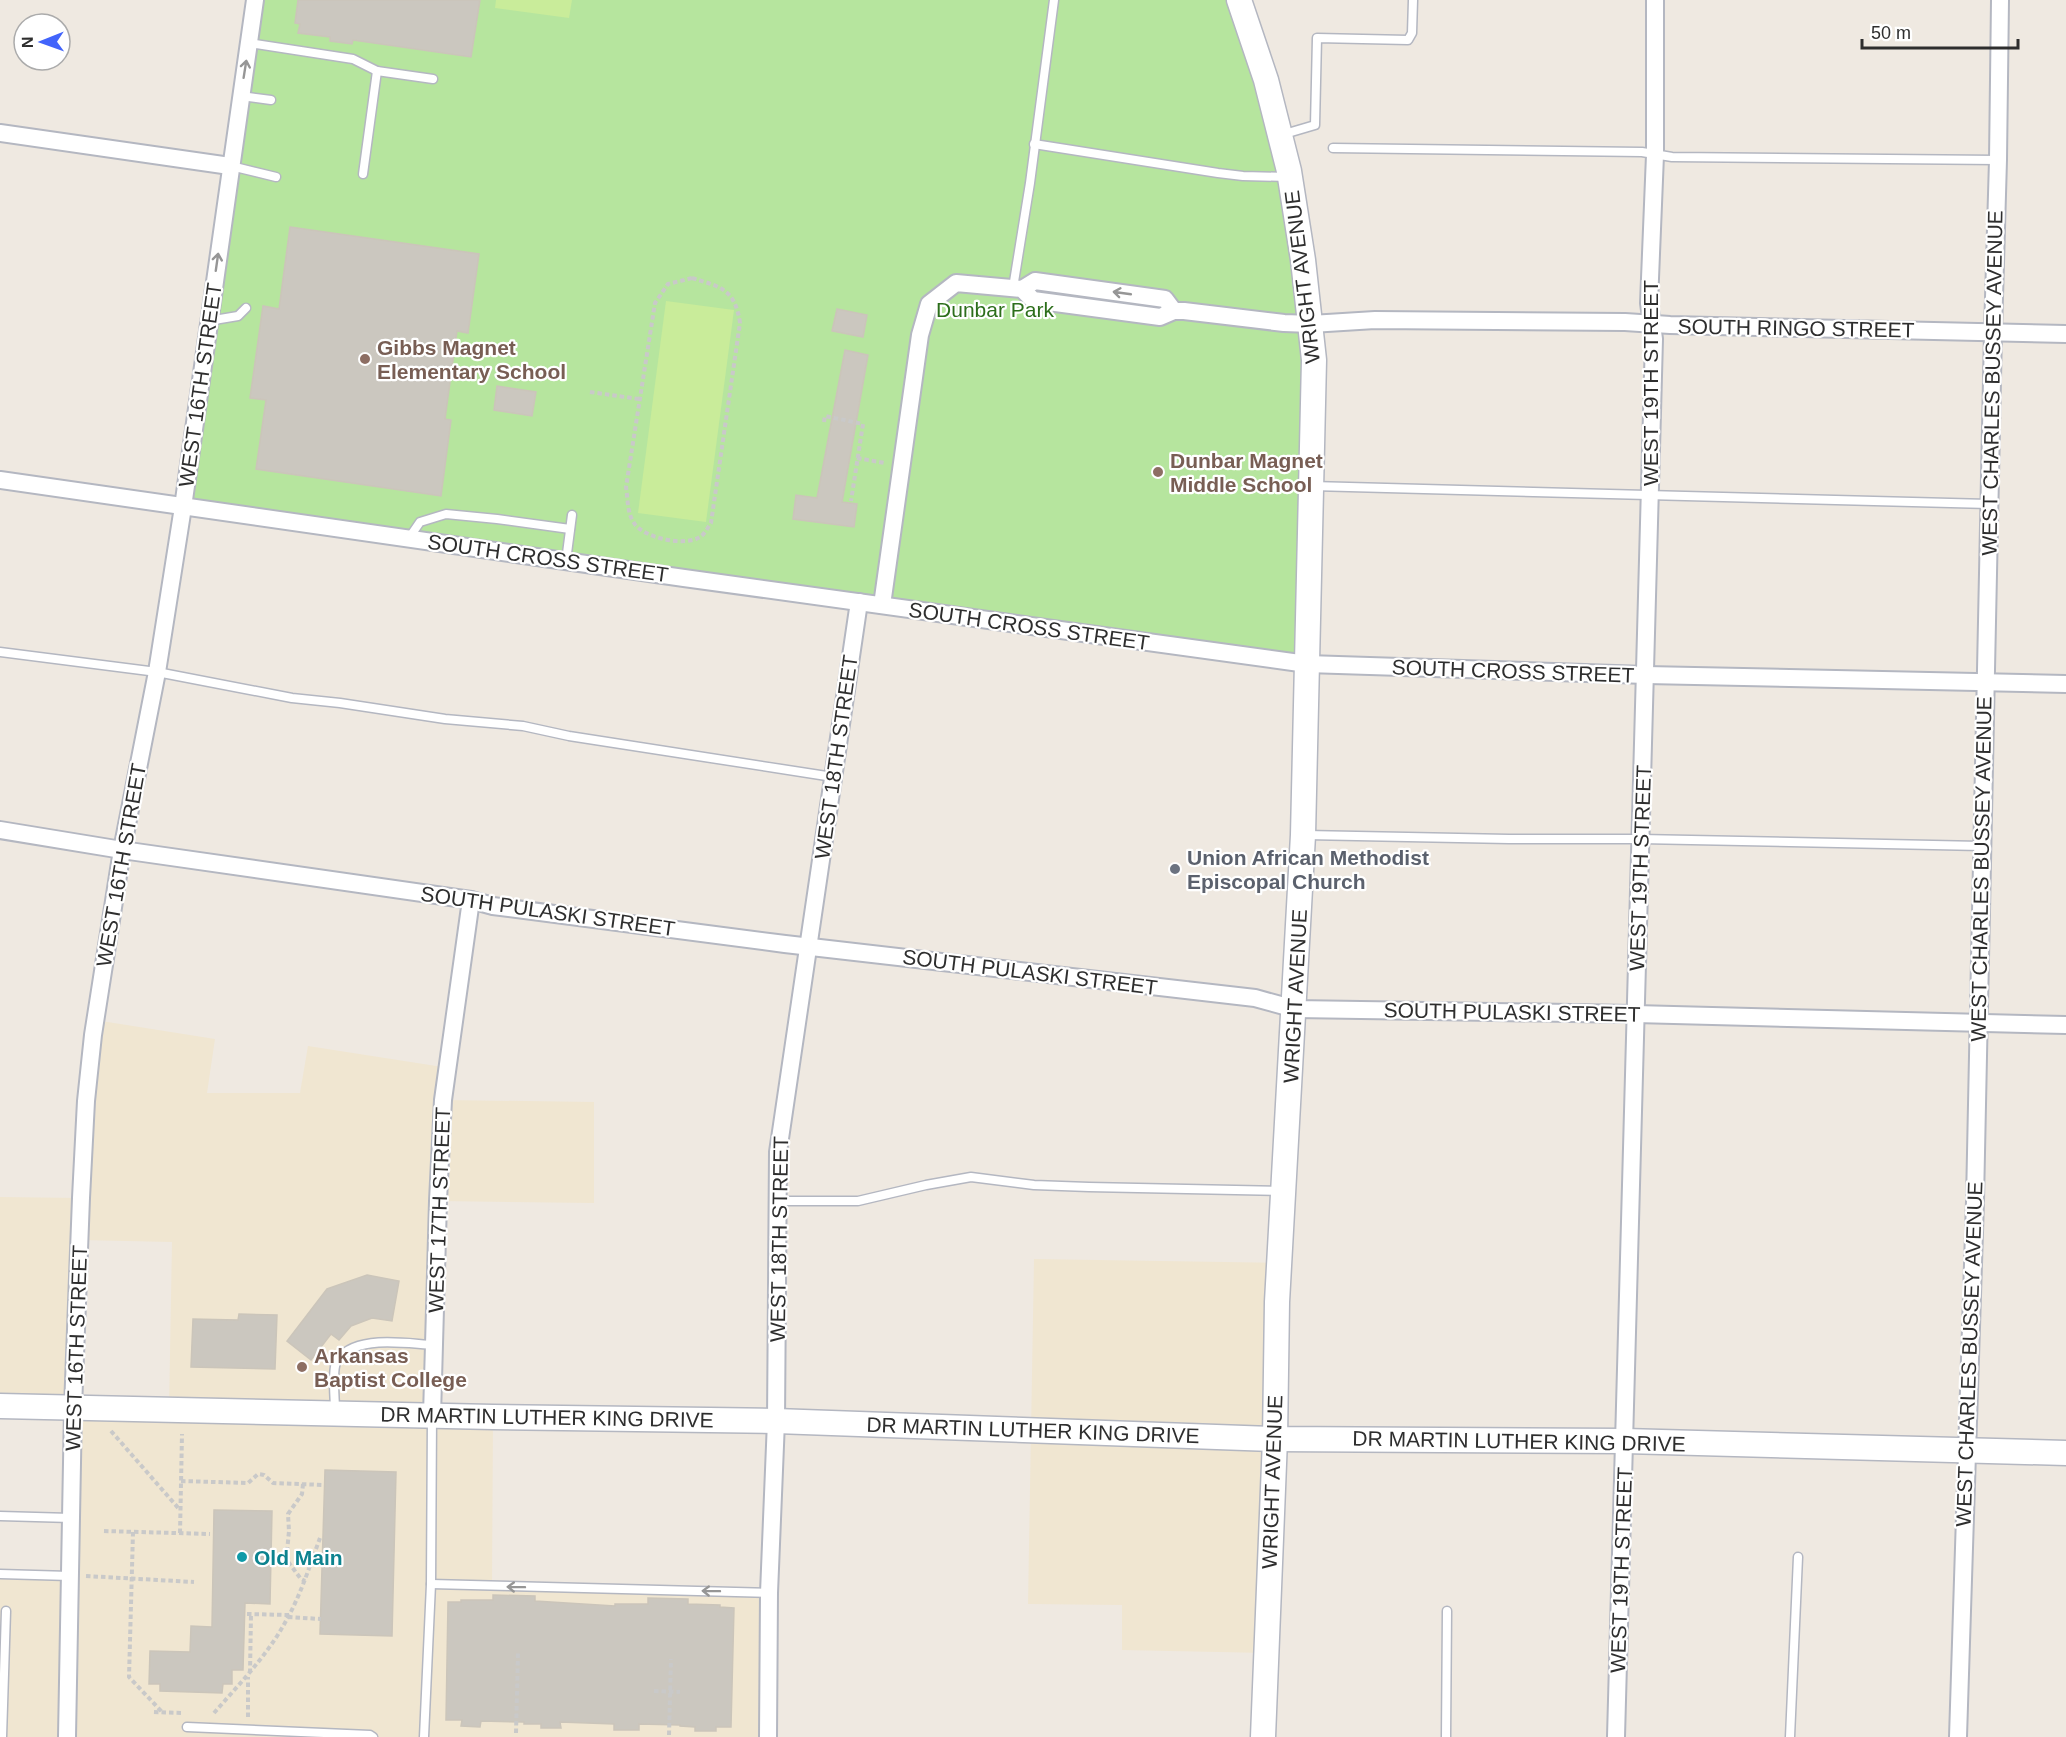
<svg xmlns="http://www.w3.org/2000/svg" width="2066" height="1737" viewBox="0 0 2066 1737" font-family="Arial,sans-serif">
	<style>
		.education { fill: #f0e6d1; fill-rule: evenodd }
		.green { fill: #b6e59e }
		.pitch { fill: #c9ec9a }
		.building { fill: #cbc7bf; stroke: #cbc5ba; stroke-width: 1.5 }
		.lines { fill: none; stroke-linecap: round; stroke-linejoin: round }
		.service-casing { stroke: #b4b7c1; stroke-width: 11 }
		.minor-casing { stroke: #b4b7c1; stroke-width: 20 }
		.secondary-casing { stroke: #b4b7c1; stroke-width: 27 }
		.path { stroke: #c9c9c9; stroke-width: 4; stroke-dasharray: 4.5 3; stroke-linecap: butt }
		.service { stroke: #fff; stroke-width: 8 }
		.minor { stroke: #fff; stroke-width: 16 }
		.secondary { stroke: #fff; stroke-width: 24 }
		.oneway { stroke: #969696 }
		.education-dot { fill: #8d6e63; stroke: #fff; stroke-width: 2 }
		.worship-dot { fill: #6b7280; stroke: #fff; stroke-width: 2 }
		.culture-dot { fill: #0f9aa8; stroke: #fff; stroke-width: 2 }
		.labels { text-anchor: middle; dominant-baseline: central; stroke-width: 4.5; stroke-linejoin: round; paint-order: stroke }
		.street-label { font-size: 21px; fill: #2e2e2e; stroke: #fff }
		.park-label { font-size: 21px; fill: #2c6e1b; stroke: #fff }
		.education-label { font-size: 21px; font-weight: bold; fill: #785e54; stroke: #fff; text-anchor: start }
		.worship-label { font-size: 21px; font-weight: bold; fill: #5b616d; stroke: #fff; text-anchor: start }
		.culture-label { font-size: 21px; font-weight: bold; fill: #0d838f; stroke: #fff; text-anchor: start }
	</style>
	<rect width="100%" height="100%" fill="#efe9e1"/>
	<g class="education">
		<path d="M95,1020L215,1039L207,1093H300L308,1046L449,1068L444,1100L594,1102V1203L438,1201L432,1415L493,1417L492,1586L769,1593L768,1737H0V1574L70,1575L73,1408L0,1406V1197L81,1198ZM80,1240L172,1242L169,1410L74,1408Z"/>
		<polygon points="1034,1259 1280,1263 1267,1653 1122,1650 1122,1605 1028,1604"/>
	</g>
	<polygon class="green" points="255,0 1236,0 1284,150 1311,324 1307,664 183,507"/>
	<g class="pitch">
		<polygon points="496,0 572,0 569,18 495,8"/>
		<polygon points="666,301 734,310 706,522 638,513"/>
	</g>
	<g class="building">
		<polygon points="298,0 480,0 471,57 353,40 352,44 330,41 330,37 298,33 300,24 295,23"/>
		<polygon points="290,227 479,254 468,333 457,331 445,419 451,420 441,496 256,469 266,400 250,398 263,306 279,309"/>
		<polygon points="837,309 867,315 863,337 832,331"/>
		<polygon points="845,350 868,355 842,502 857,504 854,527 793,519 796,495 817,498"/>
		<polygon points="497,386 536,392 532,416 494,410"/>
		<polygon points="367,1275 399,1281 392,1321 372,1318 351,1326 339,1340 331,1334 311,1360 287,1341 327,1289"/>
		<polygon points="239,1314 277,1315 275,1369 191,1367 193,1319 238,1320"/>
		<polygon points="325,1470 396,1472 392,1636 320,1634"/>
		<polygon points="214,1510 272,1511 270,1604 245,1603 243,1670 232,1670 232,1684 223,1684 222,1693 160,1691 160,1684 149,1684 150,1651 190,1652 191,1626 212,1627"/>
		<polygon points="493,1595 535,1596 535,1601 615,1606 615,1604 648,1604 648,1598 688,1599 688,1604 720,1605 720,1607 734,1608 731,1727 716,1727 716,1731 695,1731 695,1727 680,1726 680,1725 639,1724 639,1730 614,1730 614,1724 560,1722 561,1728 541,1728 541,1724 524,1724 524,1722 481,1721 480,1727 461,1726 462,1720 446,1720 448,1602 461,1602 461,1600 493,1600"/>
	</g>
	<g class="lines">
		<defs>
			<g id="service">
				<polyline points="249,43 353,59 377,71 433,79"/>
				<polyline points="241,96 271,100"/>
				<polyline points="1281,135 1315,125 1317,38 1408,40 1412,33 1413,0"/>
				<polyline points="1034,144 1218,173 1243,176 1289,177"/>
				<polyline points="1333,148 1642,152 1672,157 1998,160"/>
				<polyline points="231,166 276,177"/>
				<polyline points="363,174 377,71"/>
				<polyline points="1013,288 1030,183 1054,0"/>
				<polyline points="208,321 238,316 246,308"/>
				<polyline points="1312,486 1989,504"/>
				<polyline points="409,538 420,522 446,514 497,519 570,529"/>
				<polyline points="566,561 572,515"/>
				<polyline points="0,652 157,672 292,698 340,703 445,719 523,726 569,736 833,777"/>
				<polyline points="1306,835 1509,839 1640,839 1981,846"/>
				<polyline points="778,1201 858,1201 926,1185 971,1177 1034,1185 1089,1187 1281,1191"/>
				<path d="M335,1410C335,1399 332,1372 336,1363C352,1333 407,1344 434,1345"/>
				<polyline points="0,1516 71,1518"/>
				<polyline points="0,1574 70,1576"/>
				<polyline points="431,1584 769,1593"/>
				<polyline points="187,1727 370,1735 373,1737"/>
				<polyline points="2,1737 6,1611"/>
				<polyline points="424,1737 431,1584 432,1416"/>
				<polyline points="1446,1737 1447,1611"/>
				<polyline points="1790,1737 1798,1557"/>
			</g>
			<g id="minor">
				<polyline points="0,133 230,166"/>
				<polyline points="1022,289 1035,281 1165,299 1174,311"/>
				<polyline points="0,480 684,578 1307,664 1646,675 2066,684"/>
				<polyline points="882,605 920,335 929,304 956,283 1022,289 1033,300 1160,317 1174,311 1184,311 1284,323 1311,324 1375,320 1625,322 1670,325 2066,334"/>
				<polyline points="0,830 122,850 471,900 493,906 785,944 1255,998 1295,1009 1635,1014 2066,1025"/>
				<polyline points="432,1416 438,1201 443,1100 471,900"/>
				<polyline points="67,1737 73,1408 81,1198 86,1101 93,1035 122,850 157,672 183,507 255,0"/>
				<polyline points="768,1737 769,1593 776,1421 778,1152 859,602"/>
				<polyline points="1616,1737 1654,339 1649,303 1655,155 1655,0"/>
				<polyline points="1958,1737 1975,1201 1993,332 1998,160 2000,0"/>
			</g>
			<g id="secondary">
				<polyline points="1239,0 1266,80 1289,171 1303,260 1314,360 1303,835 1277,1302 1275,1439 1263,1737"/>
				<polyline points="0,1406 493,1417 776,1421 1275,1439 1625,1441 2066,1453"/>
			</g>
		</defs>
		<use href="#service" class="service-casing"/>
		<use href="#minor" class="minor-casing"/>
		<use href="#secondary" class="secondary-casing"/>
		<g class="path">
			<path d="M692,278C721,287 735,289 740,323L711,523C708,527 704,535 700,537C684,547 644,538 634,523C627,513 628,499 626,487L655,303L668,284Z"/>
			<polyline points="590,392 639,399"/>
			<polyline points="824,422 825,416 863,424 851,501"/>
			<polyline points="857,458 885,463"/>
			<polyline points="111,1431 180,1510"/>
			<polyline points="181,1481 248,1483 258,1474 264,1475 273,1483 324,1485"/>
			<polyline points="303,1484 302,1494 288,1514 289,1531 287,1552 289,1563 301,1579 305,1581"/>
			<polyline points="104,1531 210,1534"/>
			<polyline points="133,1532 129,1677 162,1712"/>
			<polyline points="180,1533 182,1434"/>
			<polyline points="86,1576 194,1582"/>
			<polyline points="247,1614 289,1615"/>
			<polyline points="288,1617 321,1619"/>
			<polyline points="250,1673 251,1614"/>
			<polyline points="654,1691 680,1692"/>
			<polyline points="154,1712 183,1713"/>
			<path d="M214,1713C240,1683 268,1655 287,1619C301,1594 310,1565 320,1538"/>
			<polyline points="248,1717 248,1677"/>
			<polyline points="516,1733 518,1653"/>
			<polyline points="669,1735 671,1659"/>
		</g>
		<use href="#service" class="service"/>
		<use href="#minor" class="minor"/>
		<use href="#secondary" class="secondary"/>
	</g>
	<defs><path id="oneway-shaft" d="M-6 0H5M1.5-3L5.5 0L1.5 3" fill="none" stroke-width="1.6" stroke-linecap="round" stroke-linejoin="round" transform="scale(1.5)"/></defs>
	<g class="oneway">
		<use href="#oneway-shaft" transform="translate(245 69) rotate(-81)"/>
		<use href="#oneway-shaft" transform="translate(217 262) rotate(-82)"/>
		<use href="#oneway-shaft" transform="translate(1122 293) rotate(-172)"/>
		<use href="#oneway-shaft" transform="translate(516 1587) rotate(-179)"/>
		<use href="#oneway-shaft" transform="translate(711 1591) rotate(-179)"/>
	</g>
	<g class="education-dot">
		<circle cx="365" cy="359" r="6"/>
		<circle cx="1158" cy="472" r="6"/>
		<circle cx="302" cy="1367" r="6"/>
	</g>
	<circle class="worship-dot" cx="1175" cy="869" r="6"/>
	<circle class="culture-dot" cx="242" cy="1557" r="6"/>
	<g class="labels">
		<g class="street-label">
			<text transform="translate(1302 277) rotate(-97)">WRIGHT AVENUE</text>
			<text transform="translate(1796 328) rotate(1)">SOUTH RINGO STREET</text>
			<text transform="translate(1650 383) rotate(-90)">WEST 19TH STREET</text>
			<text transform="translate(1992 383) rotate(-89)">WEST CHARLES BUSSEY AVENUE</text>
			<text transform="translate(200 385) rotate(-82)">WEST 16TH STREET</text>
			<text transform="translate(548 558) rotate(8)">SOUTH CROSS STREET</text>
			<text transform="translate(1029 626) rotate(8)">SOUTH CROSS STREET</text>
			<text transform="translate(1513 671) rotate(2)">SOUTH CROSS STREET</text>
			<text transform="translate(836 757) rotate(-82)">WEST 18TH STREET</text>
			<text transform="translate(121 865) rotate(-80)">WEST 16TH STREET</text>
			<text transform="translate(1640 868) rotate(-88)">WEST 19TH STREET</text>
			<text transform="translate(1981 869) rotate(-89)">WEST CHARLES BUSSEY AVENUE</text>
			<text transform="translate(548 911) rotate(8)">SOUTH PULASKI STREET</text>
			<text transform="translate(1030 972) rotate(7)">SOUTH PULASKI STREET</text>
			<text transform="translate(1295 996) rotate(-87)">WRIGHT AVENUE</text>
			<text transform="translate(1512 1012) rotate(1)">SOUTH PULASKI STREET</text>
			<text transform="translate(439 1210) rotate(-88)">WEST 17TH STREET</text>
			<text transform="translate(779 1239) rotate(-89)">WEST 18TH STREET</text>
			<text transform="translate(76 1348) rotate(-88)">WEST 16TH STREET</text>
			<text transform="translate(1969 1354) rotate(-88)">WEST CHARLES BUSSEY AVENUE</text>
			<text transform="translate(547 1417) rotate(1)">DR MARTIN LUTHER KING DRIVE</text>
			<text transform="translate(1033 1430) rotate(2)">DR MARTIN LUTHER KING DRIVE</text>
			<text transform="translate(1519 1441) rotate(1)">DR MARTIN LUTHER KING DRIVE</text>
			<text transform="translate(1272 1482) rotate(-88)">WRIGHT AVENUE</text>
			<text transform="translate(1621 1570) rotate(-88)">WEST 19TH STREET</text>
		</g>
		<g class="park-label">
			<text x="995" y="309">Dunbar Park</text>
		</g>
		<g class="education-label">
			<text x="377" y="347">Gibbs Magnet<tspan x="377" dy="24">Elementary School</tspan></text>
			<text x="1170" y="460">Dunbar Magnet<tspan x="1170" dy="24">Middle School</tspan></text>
			<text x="314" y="1355">Arkansas<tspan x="314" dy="24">Baptist College</tspan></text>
		</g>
		<g class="worship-label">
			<text x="1187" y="857">Union African Methodist<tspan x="1187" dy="24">Episcopal Church</tspan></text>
		</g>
		<g class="culture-label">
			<text x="254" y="1557">Old Main</text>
		</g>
	</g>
	<g transform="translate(42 42) rotate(269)"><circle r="28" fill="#ffffff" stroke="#ababab" stroke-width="1.5"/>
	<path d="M0-4.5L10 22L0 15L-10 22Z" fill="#4264fb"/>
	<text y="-9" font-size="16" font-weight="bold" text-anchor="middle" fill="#2e2e2e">N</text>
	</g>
	<path d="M1862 39v9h156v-9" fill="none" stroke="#2e2e2e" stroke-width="3"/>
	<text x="1871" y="39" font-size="18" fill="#2e2e2e" stroke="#ffffff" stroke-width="4.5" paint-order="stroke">50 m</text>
</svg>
